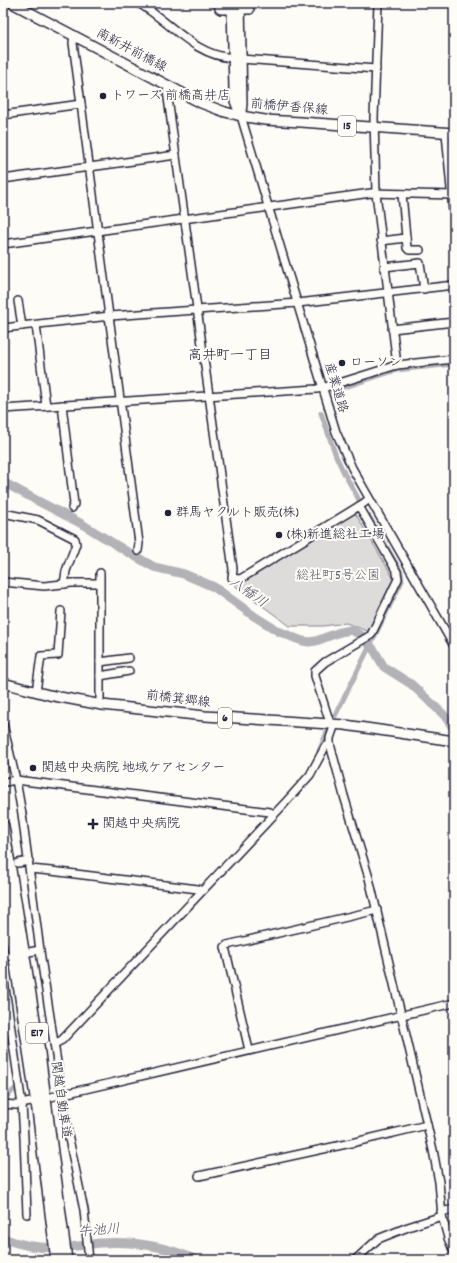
<svg xmlns="http://www.w3.org/2000/svg" width="457" height="1263" viewBox="0 0 457 1263" font-family="Dekko,'Klee One',sans-serif">
	<style>
		.green { fill: #dddcdb; stroke: #807f8b }
		.lines { fill: none; stroke-linecap: round; stroke-linejoin: round }
		.canal { stroke: #b2b2b7; stroke-width: 5 }
		.river { stroke: #b2b2b7; stroke-width: 9 }
		.minor-casing { stroke: #22223b; stroke-width: 10 }
		.major-casing { stroke: #22223b; stroke-width: 12 }
		.highway-casing { stroke: #22223b; stroke-width: 14 }
		.minor { stroke: #fdfcf7; stroke-width: 7 }
		.major { stroke: #fdfcf7; stroke-width: 9 }
		.highway { stroke: #fdfcf7; stroke-width: 11 }
		.poi-dot { fill: #22223b; stroke: #fdfcf7; stroke-width: 1.5 }
		.labels { text-anchor: middle; dominant-baseline: central; stroke-width: 4; stroke-linejoin: round; paint-order: stroke }
		.shield { fill: #fdfcf7; stroke: #646373; stroke-width: 1 }
		.shield-label { font-size: 12px; font-weight: bold; fill: #22223b }
		.street-label { font-size: 13px; fill: #22223b; stroke: #fdfcf7 }
		.poi-label { font-size: 13px; fill: #22223b; stroke: #fdfcf7; text-anchor: start }
		.park-label { font-size: 13px; fill: #5a5a6b; stroke: #fdfcf7 }
		.neighbourhood-label { font-size: 14px; fill: #22223b; stroke: #fdfcf7 }
		.water-label { font-size: 14px; font-style: italic; fill: #545466; stroke: #fdfcf7 }
	</style>
	<rect width="100%" height="100%" fill="#fdfcf7"/>
	<filter id="ink" filterUnits="userSpaceOnUse"><feTurbulence type="fractalNoise" baseFrequency=".025" numOctaves="2"/><feDisplacementMap in="SourceGraphic" scale="8" xChannelSelector="R" yChannelSelector="G"/><feConvolveMatrix kernelMatrix="1 2 1 2 8 2 1 2 1" color-interpolation-filters="sRGB"/></filter>
	<g filter="url(#ink)">
		<polygon class="green" points="354,511 395,581 370,632 346,623 323,626 290,626 234,585"/>
		<g class="lines">
			<g class="canal">
				<polyline points="332,391 396,370 454,364"/>
				<polyline points="321,413 336,456 344,473 363,507"/>
				<polyline points="335,716 402,581 401,572 368,515"/>
				<polyline points="319,751 328,730"/>
				<polyline points="3,1100 17,1087"/>
			</g>
			<g class="river">
				<polyline points="3,482 38,501 82,524 126,551 154,567 184,574 214,587 254,616 278,631 297,639 303,641 309,642 316,641 340,632 351,630 355,632 362,636 374,650 384,667 411,684 444,715 454,729"/>
				<path d="M3,1238C24,1247 46,1249 69,1247C80,1246 90,1244 100,1243C133,1241 166,1246 196,1260"/>
			</g>
			<defs>
				<g id="minor">
					<path d="M138,3C170,21 194,56 233,58"/>
					<polyline points="218,3 219,9 221,10 250,10"/>
					<polyline points="378,3 374,118 376,193 397,365"/>
					<polyline points="74,35 73,43 139,543 138,551"/>
					<polyline points="241,59 376,69"/>
					<polyline points="169,85 167,91 233,569 232,578 239,579 242,578 364,503 369,499"/>
					<polyline points="3,115 81,104"/>
					<polyline points="241,116 336,432 352,468 454,646"/>
					<polyline points="446,133 454,223"/>
					<polyline points="3,179 176,155"/>
					<polyline points="402,194 407,248 409,250 420,250"/>
					<polyline points="381,241 406,238"/>
					<polyline points="3,244 371,193 454,195"/>
					<polyline points="384,267 420,263 424,289"/>
					<polyline points="18,301 22,326"/>
					<polyline points="36,325 46,406"/>
					<polyline points="3,328 110,316 298,303 454,285"/>
					<polyline points="392,329 454,322"/>
					<polyline points="62,405 74,504 72,508"/>
					<polyline points="3,409 317,389 333,385 397,365 454,359"/>
					<polyline points="3,513 38,520 75,539 76,544 66,571 64,584"/>
					<polyline points="100,573 100,704"/>
					<polyline points="3,582 44,586 72,583 99,583"/>
					<polyline points="100,662 129,658"/>
					<polyline points="100,676 129,671"/>
					<polyline points="36,692 41,656 58,655 61,611"/>
					<polyline points="330,723 315,676 315,671 325,662 371,635 398,579 397,572 359,506"/>
					<polyline points="3,724 16,780 22,814 41,958 68,1134 84,1210 89,1260"/>
					<polyline points="335,724 330,738 330,744 344,796 369,878 433,1150 439,1182 442,1216 448,1238 454,1252"/>
					<polyline points="5,782 16,780 270,812 274,814"/>
					<polyline points="18,863 29,861"/>
					<polyline points="30,869 51,871 198,889 201,891"/>
					<polyline points="29,952 40,950"/>
					<polyline points="3,957 9,956"/>
					<polyline points="3,974 22,1105 24,1138 27,1214"/>
					<polyline points="54,1044 62,1040 284,804 310,775 325,747 330,744"/>
					<polyline points="249,1050 225,947 227,945 377,910"/>
					<polyline points="51,1097 454,1003"/>
					<polyline points="3,1104 16,1105 31,1102"/>
					<polyline points="199,1176 351,1143 427,1125"/>
					<polyline points="441,1212 454,1209"/>
					<polyline points="355,1260 378,1239 408,1227 442,1216"/>
				</g>
				<g id="major">
					<polyline points="12,3 201,103 225,112 241,116 265,120 301,122 454,133"/>
					<polyline points="232,3 234,90 235,101 241,116"/>
					<polyline points="240,3 242,104 241,113"/>
					<polyline points="3,683 49,695 102,705 205,716 345,725 454,741"/>
				</g>
				<g id="highway">
					<polyline points="3,826 37,1038 66,1260"/>
					<polyline points="3,879 38,1110 57,1260"/>
				</g>
			</defs>
			<use href="#minor" class="minor-casing"/>
			<use href="#major" class="major-casing"/>
			<use href="#highway" class="highway-casing"/>
			<use href="#minor" class="minor"/>
			<use href="#major" class="major"/>
			<use href="#highway" class="highway"/>
		</g>
	</g>
	<g class="poi-dot">
		<circle cx="103" cy="96" r="4"/>
		<circle cx="342" cy="363" r="4"/>
		<circle cx="168" cy="513" r="4"/>
		<circle cx="279" cy="535" r="4"/>
		<circle cx="33" cy="768" r="4"/>
		<path d="M91 818h4v4h4v4h-4v4h-4v-4h-4v-4h4z"/>
	</g>
	<g class="labels">
		<g class="shield">
			<rect x="338" y="116" width="18" height="20" rx="3"/>
			<rect x="218" y="708" width="14" height="20" rx="3"/>
			<rect x="26" y="1023" width="22" height="20" rx="3"/>
		</g>
		<g class="shield-label">
			<text x="347" y="126">15</text>
			<text x="225" y="718">6</text>
			<text x="37" y="1033">E17</text>
		</g>
		<g class="street-label">
			<text transform="translate(131 51) rotate(28)">南新井前橋線</text>
			<text transform="translate(289 108) rotate(5)">前橋伊香保線</text>
			<text transform="translate(335 388) rotate(73)">産業道路</text>
			<text transform="translate(178 700) rotate(7)">前橋箕郷線</text>
			<text transform="translate(60 1100) rotate(82)">関越自動車道</text>
		</g>
		<g class="poi-label">
			<text x="111" y="96">トワーズ 前橋高井店</text>
			<text x="350" y="363">ローソン</text>
			<text x="176" y="513">群馬ヤクルト販売(株)</text>
			<text x="287" y="535">(株)新進総社工場</text>
			<text x="41" y="768">関越中央病院 地域ケアセンター</text>
			<text x="102" y="824">関越中央病院</text>
		</g>
		<g class="park-label">
			<text x="338" y="576">総社町5号公園</text>
		</g>
		<g class="neighbourhood-label">
			<text x="230" y="356">高井町一丁目</text>
		</g>
		<g class="water-label">
			<text transform="translate(248 593) rotate(35)">八幡川</text>
			<text transform="translate(99 1231) rotate(-4)">牛池川</text>
		</g>
	</g>
	<rect width="457" height="1263" fill="none" stroke="#fdfcf7" stroke-width="16"/>
	<rect x="8" y="8" width="441" height="1247" fill="none" stroke="#22223b" stroke-width="1.5" filter="url(#ink)"/>
</svg>
